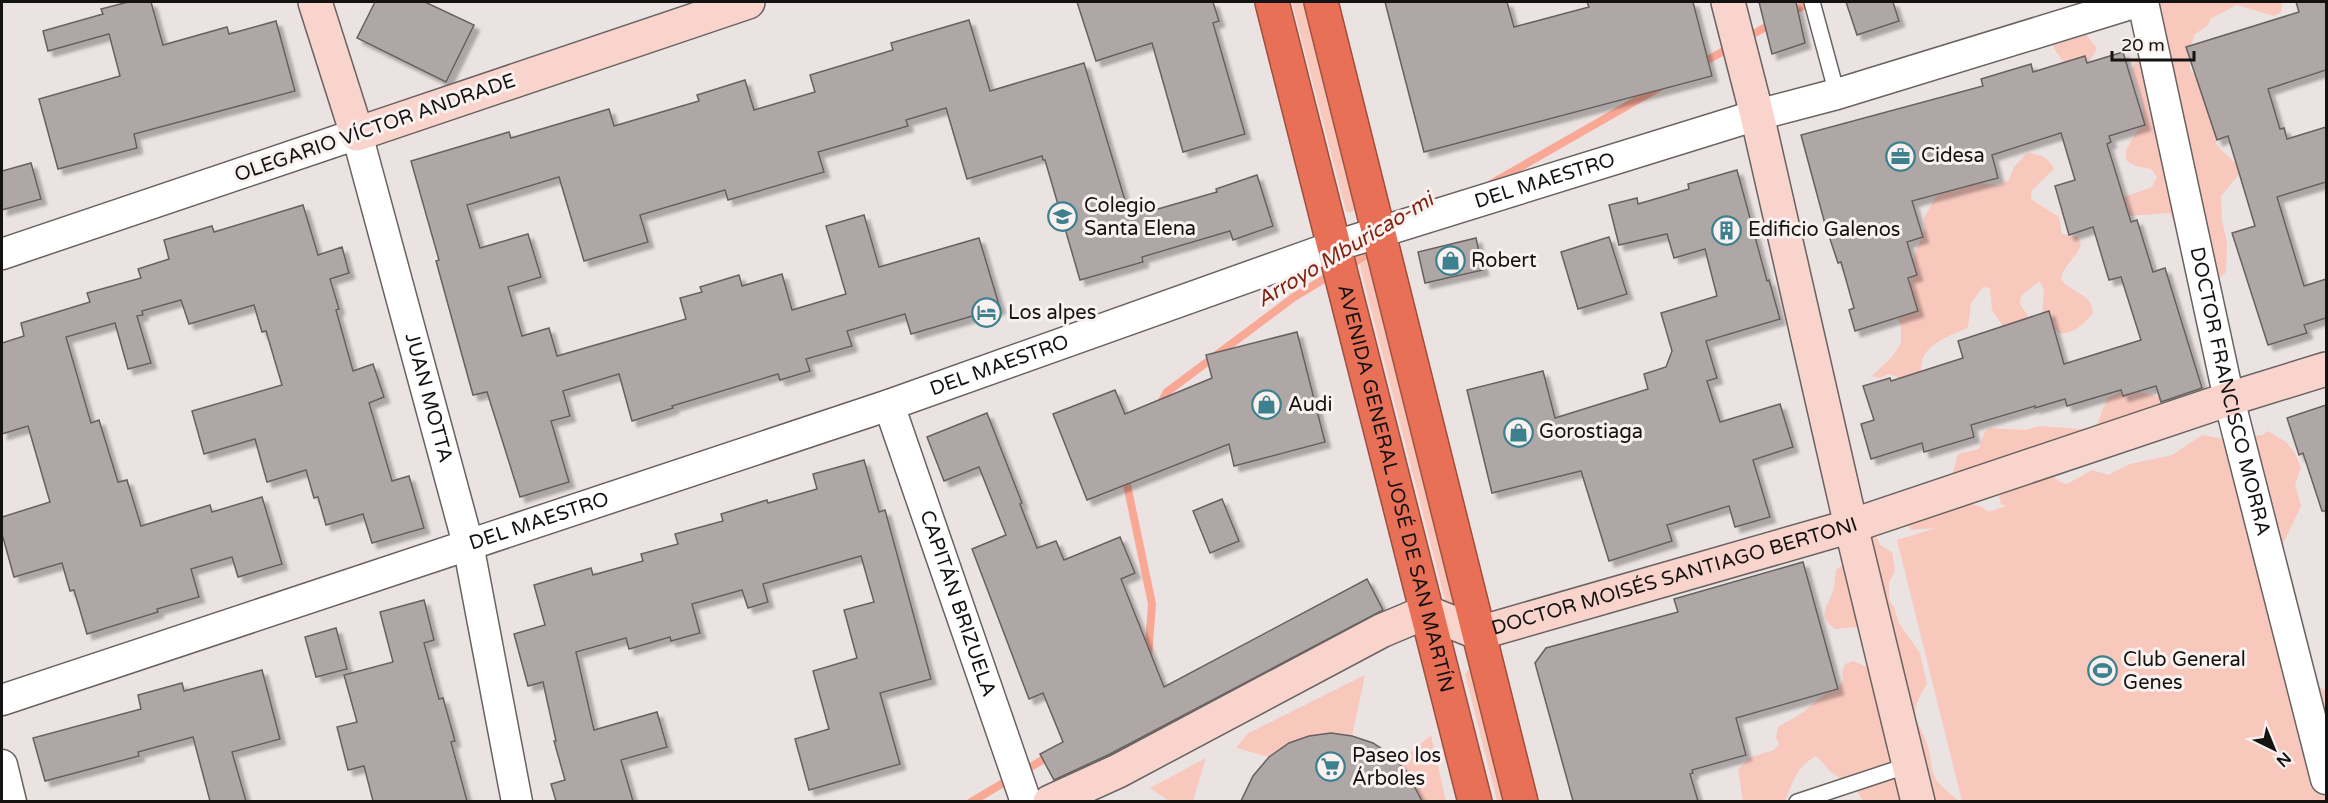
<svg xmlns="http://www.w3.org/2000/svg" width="2328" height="803" viewBox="0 0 2328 803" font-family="'Varela Round',sans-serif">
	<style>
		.green { fill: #f9c8bd }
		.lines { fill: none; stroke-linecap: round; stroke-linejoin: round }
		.stream { stroke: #faa896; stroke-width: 8 }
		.building { fill: #aea7a6; stroke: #676160; stroke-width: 1.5; filter: url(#shadow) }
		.lane-casing { stroke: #686261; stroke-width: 18 }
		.street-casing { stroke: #686261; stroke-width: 33 }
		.secondary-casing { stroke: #686261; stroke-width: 36 }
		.highway-casing { stroke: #9e4f3f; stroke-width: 36 }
		.lane { stroke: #fff; stroke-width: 15 }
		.street { stroke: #fff; stroke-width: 30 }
		.secondary { stroke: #f8d4cd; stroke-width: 33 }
		.highway { stroke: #e87057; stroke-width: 33 }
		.labels { text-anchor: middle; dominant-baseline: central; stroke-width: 6; stroke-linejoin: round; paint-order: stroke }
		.street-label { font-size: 20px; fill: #151312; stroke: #f8f1ef }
		.poi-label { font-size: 20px; fill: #151312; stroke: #f8f1ef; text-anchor: start }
		.water-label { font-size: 21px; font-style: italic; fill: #802311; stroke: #f8f1ef }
	</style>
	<defs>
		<filter id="shadow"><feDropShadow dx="5.5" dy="5.5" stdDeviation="1.5" flood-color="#0004"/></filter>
	</defs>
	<rect width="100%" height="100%" fill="#ebe3e2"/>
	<g class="green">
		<polygon points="1292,2 1304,2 1356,209 1350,213 1346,211"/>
		<path d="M2154,2L2282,3L2281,12L2274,16L2237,5L2210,19L2208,25L2195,34L2190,49V70L2200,80L2216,137V143C2222,154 2237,160 2241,172L2221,196L2222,220L2227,242L2226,272L2216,281L2180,238L2170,213L2129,216L2121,202L2124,197L2152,187L2157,177L2151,169C2140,166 2135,168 2126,160V150L2141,124L2143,108L2132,69L2142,45Z"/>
		<path d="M2083,31L2097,48L2092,57L2080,70L2069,69C2064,60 2051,50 2052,39Z"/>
		<path d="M2027,153C2039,154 2049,157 2054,169L2032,190L2031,199L2059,217L2062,234L2078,237L2081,244C2077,258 2063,265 2061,279C2074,296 2091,291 2093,313C2084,324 2073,335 2059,333L2042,315L2044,289L2039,281L2021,296L2020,304L2028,316L2029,323L2006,331L1992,310L1990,288L1983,287L1971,303L1968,328C1944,338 1919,345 1921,374L1901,384L1897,377L1889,374L1880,378L1872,376L1892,357L1901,343V326L1898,319L1911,280L1913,259L1925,229L1924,218L1935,198L1949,185L1977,178L1986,184L2000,185L2009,180L2014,167Z"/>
		<polygon points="1367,261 1370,264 1459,609 1448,612 1360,266 1362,262"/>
		<polygon points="2126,389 2160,397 2164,406 2134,447 2128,451 1952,475 1958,454 1979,449 1984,433 1989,428 2025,430 2040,426 2091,430 2097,425 2107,398"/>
		<path d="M2268,431L2286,442L2295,453L2301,467L2295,485L2301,506L2281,548V664L2326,691V801H1962L1897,540L1936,528L1911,530L1905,523C1926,514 1970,493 1988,512L2006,506L2001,504L1999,497L2002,491L2027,485L2051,474L2060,482L2067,484L2092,470L2108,475L2130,464L2172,455L2202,435L2224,439L2263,435Z"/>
		<path d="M1867,533L1875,534L1880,545L1892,552L1895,571L1889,582V600L1894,607L1899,623L1920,653L1927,684C1904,721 1920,717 1929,750C1932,760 1930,773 1938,782C1943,789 1952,795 1959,801H1862C1858,785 1842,781 1830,771C1825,766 1821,761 1816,756C1796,767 1793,782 1785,801H1743L1738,769L1751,757L1774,750L1779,744L1776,737L1778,727L1802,713L1825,694L1837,689L1843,680L1842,672L1845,664L1853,661L1867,667L1879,665L1868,626L1835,629C1815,613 1829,607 1833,590C1835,583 1835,576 1836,570L1855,556Z"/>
		<polygon points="1468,670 1473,670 1508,801 1497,801 1465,674"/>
		<path d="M1365,675L1352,736C1316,732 1298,737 1269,757L1236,748L1247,734Z"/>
		<polygon points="1431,735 1446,801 1419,801 1416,790 1398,763"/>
		<polygon points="1206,758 1193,801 1169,801 1150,788"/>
	</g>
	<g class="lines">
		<g class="stream">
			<polyline points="1788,14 1810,2"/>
			<polyline points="1744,39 1775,22"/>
			<polyline points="1700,64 1733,46"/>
			<polyline points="1489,185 1660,87"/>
			<polyline points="1346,267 1376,250"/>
			<polyline points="1159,406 1167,392 1294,297 1334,273"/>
			<polyline points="1125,475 1152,604 1148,657"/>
			<polyline points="971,802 1051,755"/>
		</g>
	</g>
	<g class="building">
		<polygon points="128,2 151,2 163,45 227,27 229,34 276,21 295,91 134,134 137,148 58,169 39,99 120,76 109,34 48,51 43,31 103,14 101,9"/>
		<polygon points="375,2 425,2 474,25 446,82 357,38"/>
		<polygon points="1077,2 1213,2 1219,21 1213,23 1245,134 1183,152 1152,43 1096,61"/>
		<polygon points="1385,2 1507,2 1514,27 1589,7 1587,2 1693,2 1712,76 1424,152"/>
		<polygon points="1759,2 1796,2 1805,43 1772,54"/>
		<polygon points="1846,2 1893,2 1899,21 1857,35"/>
		<polygon points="2296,2 2326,2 2326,70 2268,89 2280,129 2284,128 2287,139 2326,127 2326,182 2277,197 2304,286 2326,279 2326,318 2304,325 2307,333 2268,345 2232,233 2255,226 2228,136 2217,140 2186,47 2299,12"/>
		<polygon points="969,20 990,91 1084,63 1130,217 1217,192 1216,189 1257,175 1273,226 1233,240 1230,231 1142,257 1143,262 1080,280 1045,160 1043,160 1042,156 967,179 946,108 906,120 908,126 818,152 824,172 728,200 725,190 640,215 648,242 584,261 559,177 467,205 480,248 528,234 541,277 508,287 522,336 549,328 557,356 686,319 680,298 702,292 700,287 739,275 742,286 782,274 792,310 846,294 826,226 864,215 879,267 979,238 1000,308 911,334 905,314 847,331 852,346 806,359 810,371 780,380 778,374 672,406 673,408 632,421 619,374 563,391 570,416 551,421 569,482 520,497 487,392 473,395 436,261 439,260 411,161 509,132 511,138 609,109 614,126 699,101 697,95 745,80 754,110 815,92 810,75 893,50 891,43"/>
		<polygon points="2123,52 2145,125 2109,136 2111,142 2107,144 2131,222 2137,220 2153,272 2165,268 2202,388 2161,402 2156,386 2123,396 2121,390 2067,406 2065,399 2035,408 2035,406 1971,425 1974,437 1924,452 1922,443 1871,459 1861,424 1874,420 1863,386 1890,378 1891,381 1963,358 1958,341 2049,311 2064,364 2141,340 2121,277 2109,280 2093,227 2069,235 2055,186 2075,180 2061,133 1992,155 1998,178 1912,201 1923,237 1907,242 1917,275 1908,278 1918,311 1855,331 1849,310 1854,308 1841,262 1838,263 1825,224 1801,135 1983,86 1981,79 2031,64 2033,72 2085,56 2087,63"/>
		<polygon points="31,163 41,199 2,210 2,171"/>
		<polygon points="1737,170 1767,281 1769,280 1780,319 1706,341 1717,378 1707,381 1720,422 1780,404 1793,447 1753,460 1770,517 1735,527 1729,506 1667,525 1672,541 1609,561 1581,471 1492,493 1467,390 1543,371 1555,418 1648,389 1644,374 1666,367 1672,351 1661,313 1717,296 1705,249 1674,258 1667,234 1619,245 1609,205 1637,198 1638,204 1689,189 1688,184"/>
		<polygon points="303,205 318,255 342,247 349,273 330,279 339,309 336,310 353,371 373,364 384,397 369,403 392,481 409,476 424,528 372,543 363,514 326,525 318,497 314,498 306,470 267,482 255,439 204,454 192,411 282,385 266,331 262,332 254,305 189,324 181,300 142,311 143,315 137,316 151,363 128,369 115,323 66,337 91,423 99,420 118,482 127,480 141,526 210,505 212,512 262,497 282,564 238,577 232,557 191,569 199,597 157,609 158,612 87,634 74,590 70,591 62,563 14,577 2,534 2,517 50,502 28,426 2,434 2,343 24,336 21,323 90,302 87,293 141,278 138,269 169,259 164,240 212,226 214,232"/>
		<polygon points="1609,237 1627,294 1578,309 1561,252"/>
		<polygon points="1476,238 1483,270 1425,283 1418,252"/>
		<polygon points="1297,332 1325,442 1234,466 1229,444 1087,500 1053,414 1115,390 1125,414 1212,378 1206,355"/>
		<polygon points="2326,405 2326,511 2322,511 2303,453 2299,455 2287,418"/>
		<polygon points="987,413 1022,503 1020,504 1037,548 1056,541 1064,560 1120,537 1135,573 1121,579 1164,687 1367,579 1383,610 1110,754 1054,780 1040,754 1063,742 1043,693 1029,699 972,549 1006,535 979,467 944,481 927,437"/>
		<polygon points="864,460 879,512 885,510 931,679 880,693 900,764 809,790 795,739 829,729 813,671 857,658 844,610 874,602 861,556 763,584 768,602 748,608 742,590 692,604 700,633 671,641 670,637 629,649 626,638 576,652 594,730 657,712 667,747 621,760 633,801 556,801 551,784 565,780 554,741 556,741 543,682 528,686 514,634 545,625 534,585 591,568 593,575 643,561 641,554 678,544 675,534 723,521 721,514 767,500 768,503 817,489 813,474"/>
		<polygon points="1222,499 1239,541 1210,553 1193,511"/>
		<polygon points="1803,562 1838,689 1736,718 1746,755 1692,770 1693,773 1690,774 1698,801 1573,801 1535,663 1546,648 1678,612 1674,599"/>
		<polygon points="424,600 434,640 424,643 439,699 443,698 455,741 451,742 467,801 373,801 364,766 348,770 337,727 357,722 344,675 393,662 380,612"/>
		<polygon points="336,628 347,669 316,677 305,637"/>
		<polygon points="262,670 280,739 232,752 246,801 210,801 193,737 138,752 139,756 45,781 33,738 141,709 138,695 182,683 184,691"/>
		<polygon points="1331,733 1352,736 1373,743 1391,755 1406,771 1422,801 1241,801 1253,776 1269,757 1289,743 1309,736"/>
	</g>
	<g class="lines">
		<defs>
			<g id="lane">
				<polyline points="1812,2 1837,94"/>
				<polyline points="1797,802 1909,765"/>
			</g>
			<g id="street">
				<path id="s1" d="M2143,2L2229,399L2326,779"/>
				<path id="s2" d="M2,254L357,134L468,544L517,802"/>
				<path id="s3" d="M889,405L1026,802"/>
				<path id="s4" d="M2,700L889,405L1335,246L1757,115L1837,94L2137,2"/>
				<polyline points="2,765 11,802"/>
			</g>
			<g id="secondary">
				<polyline points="315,2 357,134 748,2"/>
				<polyline points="1728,2 1757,115 1851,526 1918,802"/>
				<path id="s5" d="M1050,802L1118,771L1381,631L1426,612L1479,633L1851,526L2229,399L2326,369"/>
			</g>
			<g id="highway">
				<path id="s6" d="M1272,2L1475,802"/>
				<polyline points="1321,2 1521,802"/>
			</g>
		</defs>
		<use href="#lane" class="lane-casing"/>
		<use href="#street" class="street-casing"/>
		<use href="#secondary" class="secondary-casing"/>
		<use href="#highway" class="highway-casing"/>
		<use href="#lane" class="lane"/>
		<use href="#street" class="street"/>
		<use href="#secondary" class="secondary"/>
		<use href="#highway" class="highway"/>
	</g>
	<defs>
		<symbol id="office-ring" viewBox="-11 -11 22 22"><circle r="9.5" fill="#f8f1ef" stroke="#3d818f" stroke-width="1.5"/><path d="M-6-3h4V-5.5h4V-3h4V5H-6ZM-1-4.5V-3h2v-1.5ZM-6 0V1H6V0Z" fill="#3d818f"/></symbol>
		<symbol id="school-ring" viewBox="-11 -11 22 22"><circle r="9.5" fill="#f8f1ef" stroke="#3d818f" stroke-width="1.5"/><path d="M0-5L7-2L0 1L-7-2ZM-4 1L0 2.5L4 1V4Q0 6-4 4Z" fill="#3d818f"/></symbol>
		<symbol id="building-ring" viewBox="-11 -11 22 22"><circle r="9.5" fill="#f8f1ef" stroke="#3d818f" stroke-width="1.5"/><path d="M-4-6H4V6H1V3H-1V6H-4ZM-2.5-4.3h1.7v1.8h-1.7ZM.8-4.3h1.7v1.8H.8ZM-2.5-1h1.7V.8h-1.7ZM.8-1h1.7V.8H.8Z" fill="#3d818f"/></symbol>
		<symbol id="shop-ring" viewBox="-11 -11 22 22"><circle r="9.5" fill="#f8f1ef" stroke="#3d818f" stroke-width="1.5"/><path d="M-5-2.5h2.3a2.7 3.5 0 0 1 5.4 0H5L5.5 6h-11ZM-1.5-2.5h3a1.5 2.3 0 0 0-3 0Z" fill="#3d818f"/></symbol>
		<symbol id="hotel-ring" viewBox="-11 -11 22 22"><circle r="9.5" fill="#f8f1ef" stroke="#3d818f" stroke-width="1.5"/><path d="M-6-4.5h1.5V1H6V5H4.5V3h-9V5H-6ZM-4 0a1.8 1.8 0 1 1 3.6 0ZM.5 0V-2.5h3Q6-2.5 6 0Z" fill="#3d818f"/></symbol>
		<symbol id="stadium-ring" viewBox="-11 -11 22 22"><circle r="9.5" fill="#f8f1ef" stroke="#3d818f" stroke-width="1.5"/><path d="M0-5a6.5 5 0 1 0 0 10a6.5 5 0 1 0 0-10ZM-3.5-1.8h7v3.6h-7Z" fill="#3d818f"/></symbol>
		<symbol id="supermarket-ring" viewBox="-11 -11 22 22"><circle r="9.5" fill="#f8f1ef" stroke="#3d818f" stroke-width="1.5"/><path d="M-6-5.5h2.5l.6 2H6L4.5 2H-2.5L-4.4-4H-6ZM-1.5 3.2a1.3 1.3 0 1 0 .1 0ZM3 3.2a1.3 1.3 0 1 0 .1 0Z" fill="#3d818f"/></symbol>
	</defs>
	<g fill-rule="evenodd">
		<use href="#office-ring" x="1884" y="140" width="33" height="33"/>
		<use href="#school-ring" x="1046" y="200" width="33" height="33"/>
		<use href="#building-ring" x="1710" y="214" width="33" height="33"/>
		<use href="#shop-ring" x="1434" y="244" width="33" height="33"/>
		<use href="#hotel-ring" x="970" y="296" width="33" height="33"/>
		<use href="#shop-ring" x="1250" y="388" width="33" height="33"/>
		<use href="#shop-ring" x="1502" y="416" width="33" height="33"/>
		<use href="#stadium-ring" x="2086" y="654" width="33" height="33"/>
		<use href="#supermarket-ring" x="1314" y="750" width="33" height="33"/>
	</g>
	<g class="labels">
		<g class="street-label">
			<text transform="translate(375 128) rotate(-19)">OLEGARIO VÍCTOR ANDRADE</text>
			<text stroke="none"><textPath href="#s4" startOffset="1628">DEL MAESTRO</textPath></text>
			<text stroke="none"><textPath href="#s4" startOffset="1052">DEL MAESTRO</textPath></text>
			<text stroke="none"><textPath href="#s1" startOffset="399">DOCTOR FRANCISCO MORRA</textPath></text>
			<text stroke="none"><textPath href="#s2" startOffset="648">JUAN MOTTA</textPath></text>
			<text stroke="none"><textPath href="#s6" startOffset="502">AVENIDA GENERAL JOSÉ DE SAN MARTÍN</textPath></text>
			<text stroke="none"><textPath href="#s4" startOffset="566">DEL MAESTRO</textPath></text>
			<text stroke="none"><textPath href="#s5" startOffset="682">DOCTOR MOISÉS SANTIAGO BERTONI</textPath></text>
			<text stroke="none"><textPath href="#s3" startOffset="210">CAPITÁN BRIZUELA</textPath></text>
		</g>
		<g class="poi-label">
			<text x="1921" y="156">Cidesa</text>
			<text x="1084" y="206">Colegio<tspan x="1084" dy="23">Santa Elena</tspan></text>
			<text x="1748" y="230">Edificio Galenos</text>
			<text x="1471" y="261">Robert</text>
			<text x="1008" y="313">Los alpes</text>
			<text x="1288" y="405">Audi</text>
			<text x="1539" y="432">Gorostiaga</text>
			<text x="2123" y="660">Club General<tspan x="2123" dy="23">Genes</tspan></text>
			<text x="1352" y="756">Paseo los<tspan x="1352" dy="23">Árboles</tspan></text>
		</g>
		<g class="water-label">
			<text transform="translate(1345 250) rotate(-31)">Arroyo Mburicao-mi</text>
		</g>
	</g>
	<rect width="2328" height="803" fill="none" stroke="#151312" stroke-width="6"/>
	<g transform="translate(2274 749) rotate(137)" stroke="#f8f1ef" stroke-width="4.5" paint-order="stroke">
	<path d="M0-4.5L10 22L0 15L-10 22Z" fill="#151312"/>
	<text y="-9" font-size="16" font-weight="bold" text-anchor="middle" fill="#151312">N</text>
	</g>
	<path d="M2112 51v9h82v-9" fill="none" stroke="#151312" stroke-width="3"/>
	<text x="2121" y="51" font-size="18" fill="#151312" stroke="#f8f1ef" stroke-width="4.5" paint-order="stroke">20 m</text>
</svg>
